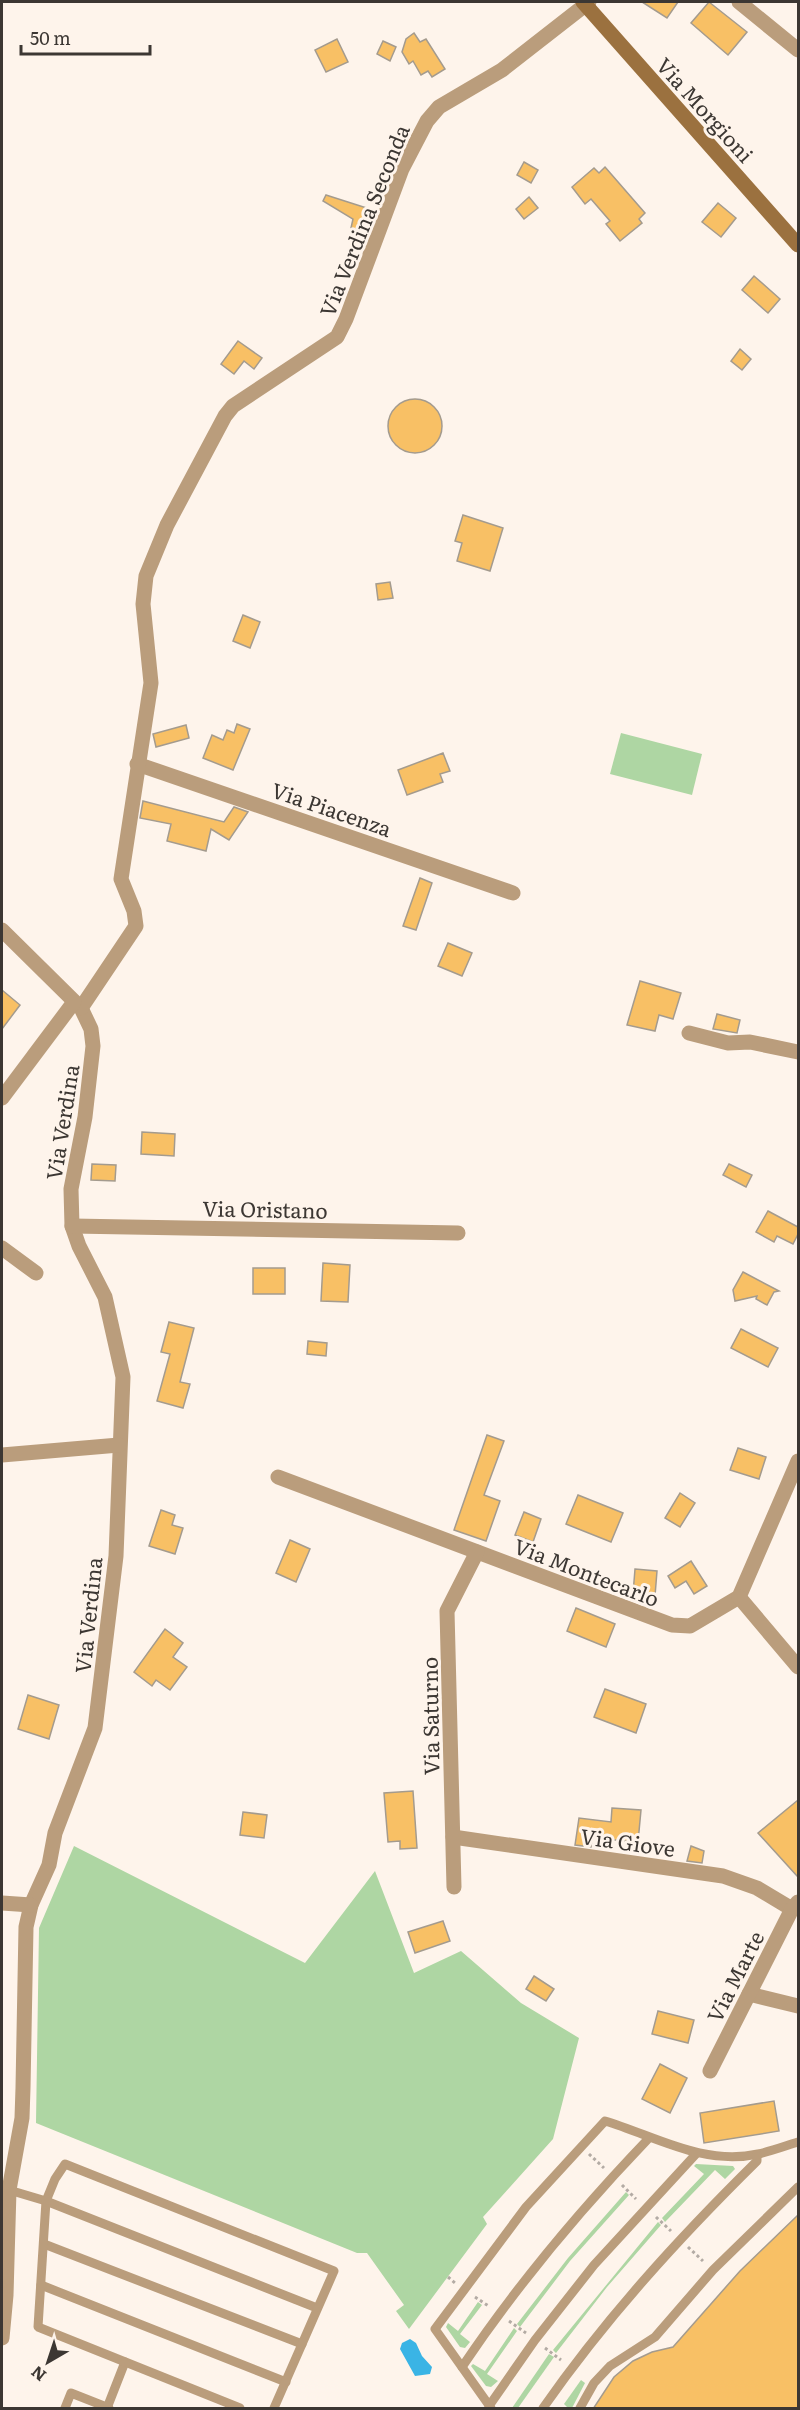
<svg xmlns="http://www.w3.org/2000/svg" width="800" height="2410" viewBox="0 0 800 2410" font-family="Literata,serif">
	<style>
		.green { fill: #aed6a3 }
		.water { fill: #3ab4e5 }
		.building { fill: #f8c065; stroke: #a49b8e; stroke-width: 1.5 }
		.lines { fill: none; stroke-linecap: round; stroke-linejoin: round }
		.path { stroke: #b3aba4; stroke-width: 3; stroke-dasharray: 3 3; stroke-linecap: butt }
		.service { stroke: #ba9d7c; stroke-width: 9 }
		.minor { stroke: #ba9d7c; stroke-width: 15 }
		.secondary { stroke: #9b713f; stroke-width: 15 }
		.labels { text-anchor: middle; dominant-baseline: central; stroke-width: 6; stroke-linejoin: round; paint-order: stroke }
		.street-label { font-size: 21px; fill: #3c3733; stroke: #fef4eb }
	</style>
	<rect width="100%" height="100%" fill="#fef4eb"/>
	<g class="green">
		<polygon points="621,733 702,754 692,795 610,774"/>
		<polygon points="74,1846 305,1963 375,1871 414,1973 461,1951 521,2003 579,2038 553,2139 483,2217 487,2224 409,2329 396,2311 404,2305 367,2253 357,2253 36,2123 39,1928"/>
		<polygon points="696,2164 733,2166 735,2169 725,2179 715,2170 665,2222 662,2218 704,2174 694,2166"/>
		<polygon points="626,2192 629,2195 570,2261 520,2327 517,2324 568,2258"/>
		<polygon points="658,2222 661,2225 607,2287 556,2353 553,2350"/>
		<polygon points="478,2302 482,2305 460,2334 470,2342 465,2348 460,2347 446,2327 448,2323 458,2331"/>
		<polygon points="514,2328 517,2331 487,2374 498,2381 491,2387 486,2386 471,2366 473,2364 485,2371"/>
		<polygon points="549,2354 554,2357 518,2408 512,2408"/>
		<polygon points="581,2380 585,2383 572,2408 568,2408 564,2404"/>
	</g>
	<polygon class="water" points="410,2339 416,2343 422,2356 432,2367 430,2374 415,2376 400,2349 402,2343"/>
	<g class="building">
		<polygon points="642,2 678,2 667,18"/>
		<polygon points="709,2 747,32 728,55 691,23"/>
		<polygon points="414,33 420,42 426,39 445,69 432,77 428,71 421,75 413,61 409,64 402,52 406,39"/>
		<polygon points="337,39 348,62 326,72 315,50"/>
		<polygon points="383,41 396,47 390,61 377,54"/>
		<polygon points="524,162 538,170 531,183 517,175"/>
		<polygon points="605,167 645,213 639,219 642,223 620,241 606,224 610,221 591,199 585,204 572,187 594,168 599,173"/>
		<polygon points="326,195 376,211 368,233 351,228 353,219 323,201"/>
		<polygon points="529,197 538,208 524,219 516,209"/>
		<polygon points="718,203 736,218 721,237 702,222"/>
		<polygon points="754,276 780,299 768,313 742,290"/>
		<polygon points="238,341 262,358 254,369 244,361 234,374 221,364"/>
		<polygon points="740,349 751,359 742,370 731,361"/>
		<circle cx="415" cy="426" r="27"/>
		<polygon points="463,515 503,528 490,571 457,561 462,543 455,541"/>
		<polygon points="390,582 393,598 378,600 376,584"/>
		<polygon points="243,615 260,622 250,648 233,641"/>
		<polygon points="237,724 250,729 233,770 203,758 212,735 223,740 227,730 234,733"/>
		<polygon points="186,725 189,738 156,747 153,734"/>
		<polygon points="443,753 450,771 440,774 443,782 407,795 398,770"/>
		<polygon points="143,801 224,822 234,807 248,812 229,840 211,829 206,851 167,841 171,824 140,818"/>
		<polygon points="420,878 432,883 416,930 403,926"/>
		<polygon points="448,943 472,953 462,976 438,966"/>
		<polygon points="640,981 681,993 673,1019 659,1015 655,1031 627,1025"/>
		<polygon points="2,990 20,1005 2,1029"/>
		<polygon points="717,1014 740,1020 737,1033 713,1029"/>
		<polygon points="142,1132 175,1134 174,1156 141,1154"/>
		<polygon points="92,1164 116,1165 115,1181 91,1180"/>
		<polygon points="729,1164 752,1175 746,1187 723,1175"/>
		<polygon points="768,1211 798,1227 798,1234 793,1244 777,1236 774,1242 756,1232"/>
		<polygon points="323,1263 350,1265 348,1302 321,1301"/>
		<rect x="253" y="1268" width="32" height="26"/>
		<polygon points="743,1272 779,1291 774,1292 767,1305 756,1299 757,1296 735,1301 733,1290"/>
		<polygon points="169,1322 194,1328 180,1382 190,1384 183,1408 157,1401 170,1354 161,1352"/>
		<polygon points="741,1329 778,1348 768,1367 731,1348"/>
		<polygon points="308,1341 327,1343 326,1356 307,1354"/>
		<polygon points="487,1435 504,1441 484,1495 500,1501 486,1541 454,1530"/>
		<polygon points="738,1448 766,1457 759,1479 730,1470"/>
		<polygon points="680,1493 695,1503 680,1527 665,1518"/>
		<polygon points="578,1495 623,1513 611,1542 566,1524"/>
		<polygon points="161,1510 175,1515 172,1525 183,1528 175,1554 149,1546"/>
		<polygon points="524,1512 541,1519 533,1542 515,1535"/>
		<polygon points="290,1540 310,1549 296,1582 276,1573"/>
		<polygon points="691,1561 707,1586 694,1594 686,1581 675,1588 668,1576"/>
		<polygon points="635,1569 657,1571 655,1596 633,1594"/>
		<polygon points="576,1608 615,1624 606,1647 567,1631"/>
		<polygon points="165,1629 183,1643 173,1657 187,1667 170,1690 156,1680 152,1686 134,1672"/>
		<polygon points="605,1689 646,1704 636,1733 594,1717"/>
		<polygon points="28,1695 59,1705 49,1739 18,1729"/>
		<polygon points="413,1791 417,1848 400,1849 400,1841 388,1842 384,1793"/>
		<polygon points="798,1800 798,1877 758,1833"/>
		<polygon points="612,1808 641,1810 638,1842 592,1838 591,1847 575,1845 579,1818 611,1822"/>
		<polygon points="243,1812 267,1815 264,1838 240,1835"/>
		<polygon points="691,1846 704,1851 702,1863 687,1861"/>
		<polygon points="443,1921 450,1941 415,1953 408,1932"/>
		<polygon points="534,1976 554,1989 546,2001 526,1989"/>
		<polygon points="658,2011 694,2020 688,2043 652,2034"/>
		<polygon points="660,2064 687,2078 670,2113 642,2099"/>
		<polygon points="774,2101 779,2131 704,2143 700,2113"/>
		<polygon points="798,2215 798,2409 593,2409 614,2377 633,2361 652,2352 673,2347 740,2271"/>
	</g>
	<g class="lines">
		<g class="path">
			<polyline points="589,2154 604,2168"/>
			<polyline points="622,2185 636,2199"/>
			<polyline points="656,2217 671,2231"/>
			<polyline points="688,2247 703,2261"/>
			<polyline points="448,2277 455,2283"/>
			<polyline points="475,2297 490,2307"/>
			<polyline points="509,2321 526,2333"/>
			<polyline points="545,2348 561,2360"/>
		</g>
		<g class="service">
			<polyline points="9,2190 46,2201 317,2308"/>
			<polyline points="44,2244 302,2344"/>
			<polyline points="41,2285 286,2382"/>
			<path d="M462,2367C517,2285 581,2209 649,2138"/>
			<polyline points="489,2406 535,2340 594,2265 696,2154"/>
			<polyline points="65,2408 71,2393 109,2408"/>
			<polyline points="107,2408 125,2362"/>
			<polyline points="240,2408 38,2327 46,2201 55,2179 65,2164 334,2271 274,2408"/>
			<path d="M491,2408L435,2329L526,2207L605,2121C655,2136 703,2166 758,2154C772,2151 785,2146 798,2142"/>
			<path d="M543,2408C606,2318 678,2239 757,2161V2155"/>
			<polyline points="580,2408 594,2383 610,2366 655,2337 713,2270 798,2187"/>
		</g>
		<g class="minor">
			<polyline points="739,2 798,50"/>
			<polyline points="137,764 513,893"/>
			<polyline points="2,930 81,1008 91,1029 93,1046 85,1117 71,1189 72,1226 79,1246 105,1297 123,1377 116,1556 95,1728 55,1833 49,1865 31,1905 26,1927 23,2088 22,2118 9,2190 6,2295 2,2338"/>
			<polyline points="81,1008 136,926 134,911 121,879 151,683 143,604 146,576 167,525 225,416 233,406 337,337 346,319 402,169 427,121 439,107 502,70 589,2"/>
			<polyline points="689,1033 728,1043 750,1042 798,1052"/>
			<polyline points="2,1098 74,1002"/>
			<polyline points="72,1226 458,1233"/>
			<polyline points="2,1248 36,1273"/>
			<polyline points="2,1455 119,1445"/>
			<polyline points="278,1477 672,1625 690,1626 739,1597 798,1461"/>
			<polyline points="739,1597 798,1667"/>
			<polyline points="453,1837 723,1876 757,1888 792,1909"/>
			<polyline points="454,1887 447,1611 477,1552"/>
			<polyline points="2,1903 31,1905"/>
			<polyline points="749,1994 798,2006"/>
			<polyline points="710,2071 792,1909 798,1902"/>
		</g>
		<polyline class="secondary" points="583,2 798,245"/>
	</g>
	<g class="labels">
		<g class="street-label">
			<text transform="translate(706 109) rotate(48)">Via Morgioni</text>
			<text transform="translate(363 220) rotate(-68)">Via Verdina Seconda</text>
			<text transform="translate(332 808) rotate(19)">Via Piacenza</text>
			<text transform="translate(61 1122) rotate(-81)">Via Verdina</text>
			<text transform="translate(265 1208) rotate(1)">Via Oristano</text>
			<text transform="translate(587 1571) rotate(21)">Via Montecarlo</text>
			<text transform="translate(87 1615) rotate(-84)">Via Verdina</text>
			<text transform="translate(429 1716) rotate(-91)">Via Saturno</text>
			<text transform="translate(628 1841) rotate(8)">Via Giove</text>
			<text transform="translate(734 1976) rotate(-63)">Via Marte</text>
		</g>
	</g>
	<rect width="800" height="2410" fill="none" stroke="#3c3733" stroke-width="6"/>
	<g transform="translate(48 2362) rotate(219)" stroke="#fef4eb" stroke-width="4.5" paint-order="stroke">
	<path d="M0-4.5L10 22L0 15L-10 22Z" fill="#3c3733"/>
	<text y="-9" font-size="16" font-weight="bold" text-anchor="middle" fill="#3c3733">N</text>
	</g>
	<path d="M21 45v9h129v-9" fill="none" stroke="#3c3733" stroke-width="3"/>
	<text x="30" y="45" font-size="18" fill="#3c3733" stroke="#fef4eb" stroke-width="4.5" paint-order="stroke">50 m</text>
</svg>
